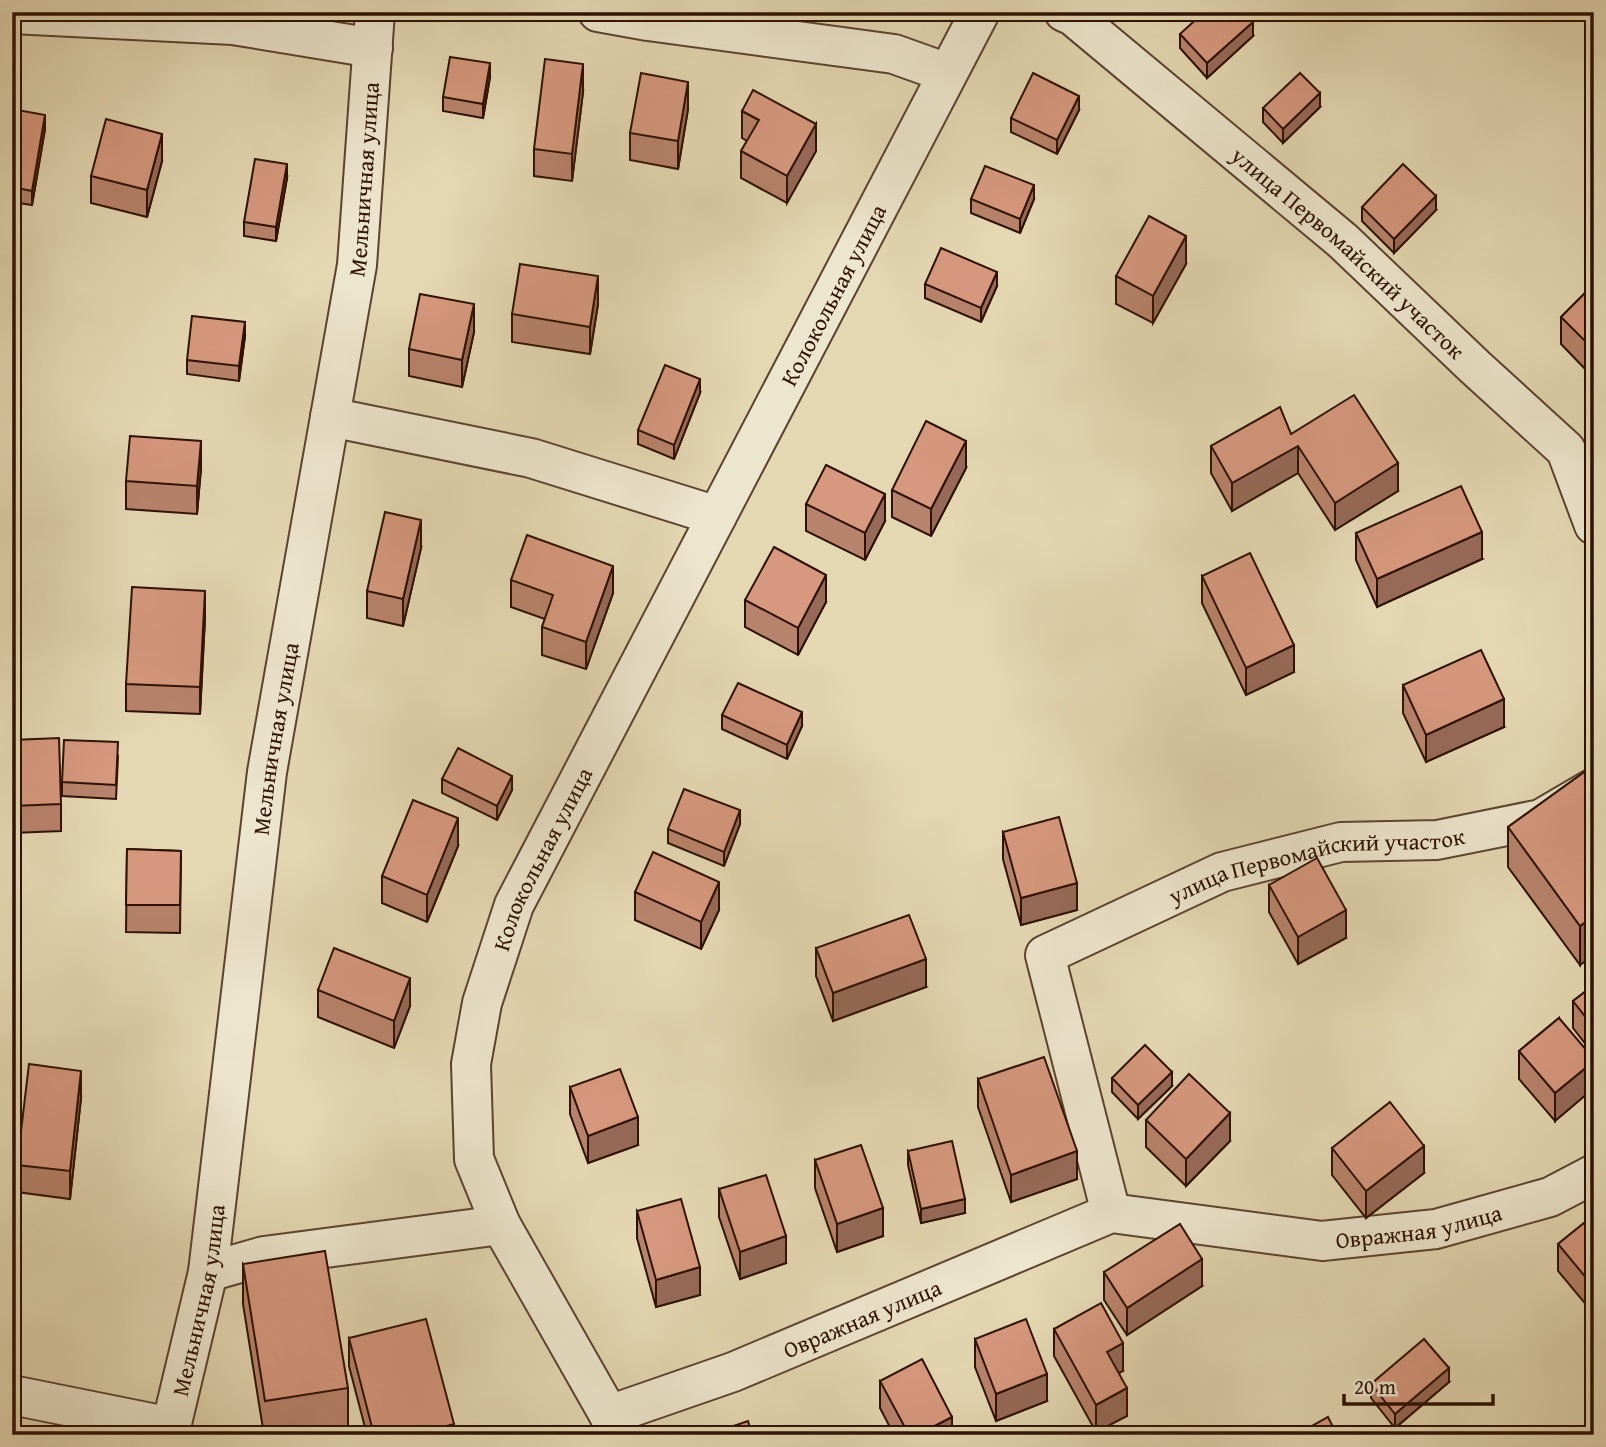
<svg xmlns="http://www.w3.org/2000/svg" width="1606" height="1447" viewBox="0 0 1606 1447" font-family="'Gentium Book Plus',serif">
	<style>
		.lines { fill: none; stroke-linecap: round; stroke-linejoin: round }
		.minor-casing { stroke: #5b432f; stroke-width: 42 }
		.minor { stroke: #ede6ce; stroke-width: 38 }
		.wall { fill: #b8836c; stroke: #2d1103; stroke-width: 2 }
		.shaded-wall { fill: #966a58; stroke: #2d1103; stroke-width: 2 }
		.building { fill: #d6987e; stroke: #2d1103; stroke-width: 2 }
		.labels { text-anchor: middle; dominant-baseline: central; stroke-width: 5; stroke-linejoin: round; paint-order: stroke }
		.street-label { font-size: 23px; fill: #2d1103; stroke: #ede6ce }
	</style>
	<rect width="100%" height="100%" fill="#e4d8b3"/>
	<filter id="stains"><feTurbulence type="fractalNoise" baseFrequency=".00286" numOctaves="4"/><feColorMatrix values="0 0 0 0 .2 0 0 0 0 .09 0 0 0 0 .02 0 0 0 .5 -.17"/></filter>
	<radialGradient id="worn" r=".72"><stop offset=".6" stop-color="#630" stop-opacity="0"/><stop offset="1" stop-color="#630" stop-opacity=".3"/></radialGradient>
	<g class="lines">
		<defs>
			<g id="minor">
				<polyline points="598,12 648,21 894,54 947,73"/>
				<path id="s1" d="M1064,12L1073,16L1343,241L1475,367L1566,450L1594,525"/>
				<polyline points="12,14 233,25 373,48"/>
				<polyline points="330,417 531,458 717,516"/>
				<path id="s2" d="M1111,1213L1045,955L1222,872L1341,842L1437,840L1541,819L1594,788"/>
				<polyline points="208,1272 264,1256 501,1225"/>
				<polyline points="12,1395 171,1427"/>
				<path id="s3" d="M609,1415L733,1372L1111,1213L1322,1241L1436,1229L1550,1197L1594,1174"/>
				<path id="s4" d="M172,1435L171,1427L208,1272L267,772L357,265L375,12"/>
				<path id="s5" d="M617,1435L609,1415L501,1225L474,1159L471,1064L482,1003L514,905L980,12"/>
			</g>
		</defs>
		<use href="#minor" class="minor-casing"/>
		<use href="#minor" class="minor"/>
	</g>
	<g class="wall">
		<polygon points="1180,34 1253,36 1207,78 1180,48"/>
		<polygon points="490,77 483,118 443,111 443,97"/>
		<polygon points="583,92 572,181 534,176 534,149"/>
		<polygon points="1320,107 1283,143 1263,122 1263,108"/>
		<polygon points="12,109 45,129 32,205 12,202"/>
		<polygon points="688,109 678,169 630,160 630,133"/>
		<polygon points="1079,110 1057,154 1011,132 1011,118"/>
		<polygon points="742,111 816,151 787,203 741,178 741,151 747,141 742,138"/>
		<polygon points="162,161 147,217 91,203 91,176"/>
		<polygon points="287,178 276,241 244,236 244,222"/>
		<polygon points="971,199 1034,199 1020,233 971,213"/>
		<polygon points="1362,207 1436,210 1394,253 1362,221"/>
		<polygon points="1186,264 1153,323 1116,304 1116,276"/>
		<polygon points="925,284 997,286 981,322 925,298"/>
		<polygon points="1594,284 1591,375 1561,344 1561,317"/>
		<polygon points="598,304 590,354 512,342 512,314"/>
		<polygon points="474,332 462,387 409,376 409,349"/>
		<polygon points="245,336 239,381 187,374 187,360"/>
		<polygon points="700,393 674,459 638,444 638,430"/>
		<polygon points="1291,434 1398,491 1335,530 1298,473 1232,511 1211,473 1211,446"/>
		<polygon points="201,468 197,514 126,509 126,481"/>
		<polygon points="966,468 931,536 892,517 892,490"/>
		<polygon points="806,504 885,521 865,560 806,531"/>
		<polygon points="1356,533 1482,559 1377,607 1356,560"/>
		<polygon points="421,548 403,626 367,618 367,591"/>
		<polygon points="1202,576 1294,672 1246,695 1202,603"/>
		<polygon points="511,580 613,593 586,669 542,655 542,627 545,619 511,607"/>
		<polygon points="745,600 826,602 798,655 745,627"/>
		<polygon points="205,618 200,714 126,711 126,684"/>
		<polygon points="1403,685 1504,727 1426,762 1403,713"/>
		<polygon points="722,715 802,726 787,759 722,729"/>
		<polygon points="12,740 61,804 61,831 12,833"/>
		<polygon points="118,756 116,799 62,796 62,782"/>
		<polygon points="1594,765 1580,965 1508,867 1508,827"/>
		<polygon points="442,779 512,790 497,820 442,793"/>
		<polygon points="740,824 724,866 668,843 668,829"/>
		<polygon points="1003,832 1077,910 1021,925 1003,859"/>
		<polygon points="458,846 427,922 382,903 382,876"/>
		<polygon points="127,849 181,851 180,933 126,932"/>
		<polygon points="1269,885 1346,938 1298,964 1269,912"/>
		<polygon points="635,892 719,910 701,949 635,920"/>
		<polygon points="816,948 926,987 833,1021 816,976"/>
		<polygon points="1594,985 1594,1055 1573,1028 1573,1001"/>
		<polygon points="318,990 410,1006 394,1048 318,1017"/>
		<polygon points="1559,1018 1555,1121 1519,1079 1519,1051"/>
		<polygon points="1112,1078 1172,1086 1138,1119 1112,1092"/>
		<polygon points="978,1079 1077,1179 1011,1202 978,1107"/>
		<polygon points="570,1087 638,1145 588,1163 570,1114"/>
		<polygon points="81,1098 70,1199 17,1192 17,1165"/>
		<polygon points="1146,1120 1230,1141 1186,1186 1146,1147"/>
		<polygon points="1332,1148 1424,1173 1366,1218 1332,1175"/>
		<polygon points="908,1151 965,1213 921,1223 908,1165"/>
		<polygon points="815,1160 883,1236 837,1252 815,1188"/>
		<polygon points="719,1189 786,1263 740,1279 719,1217"/>
		<polygon points="637,1211 700,1295 656,1307 637,1238"/>
		<polygon points="1594,1215 1588,1307 1558,1271 1558,1244"/>
		<polygon points="243,1264 348,1388 348,1427 300,1435 264,1435 243,1304"/>
		<polygon points="1104,1272 1202,1286 1127,1335 1104,1300"/>
		<polygon points="1054,1329 1123,1371 1119,1373 1127,1416 1096,1432 1054,1356"/>
		<polygon points="349,1338 454,1435 367,1435 349,1366"/>
		<polygon points="975,1339 1047,1401 996,1421 975,1367"/>
		<polygon points="880,1381 952,1435 894,1435 880,1408"/>
		<polygon points="1449,1382 1395,1428 1371,1398 1371,1384"/>
	</g>
	<g class="shaded-wall">
		<polygon points="1253,22 1253,36 1207,78 1207,63"/>
		<polygon points="490,63 490,77 483,118 483,104"/>
		<polygon points="583,64 583,92 572,181 572,154"/>
		<polygon points="688,82 688,109 678,169 678,141"/>
		<polygon points="1320,93 1320,107 1283,143 1283,129"/>
		<polygon points="1079,96 1079,110 1057,154 1057,140"/>
		<polygon points="45,115 45,129 32,205 32,191"/>
		<polygon points="816,124 816,151 787,203 787,176"/>
		<polygon points="162,134 162,161 147,217 147,190"/>
		<polygon points="287,164 287,178 276,241 276,227"/>
		<polygon points="1034,185 1034,199 1020,233 1020,219"/>
		<polygon points="1436,196 1436,210 1394,253 1394,239"/>
		<polygon points="1186,236 1186,264 1153,323 1153,296"/>
		<polygon points="997,272 997,286 981,322 981,308"/>
		<polygon points="598,276 598,304 590,354 590,327"/>
		<polygon points="474,304 474,332 462,387 462,360"/>
		<polygon points="245,322 245,336 239,381 239,366"/>
		<polygon points="1594,345 1594,372 1591,375 1591,347"/>
		<polygon points="700,379 700,393 674,459 674,445"/>
		<polygon points="201,441 201,468 197,514 197,486"/>
		<polygon points="966,441 966,468 931,536 931,509"/>
		<polygon points="1298,446 1298,473 1232,511 1232,483"/>
		<polygon points="1398,463 1398,491 1335,530 1335,503"/>
		<polygon points="885,494 885,521 865,560 865,533"/>
		<polygon points="421,520 421,548 403,626 403,599"/>
		<polygon points="1482,532 1482,559 1377,607 1377,579"/>
		<polygon points="613,566 613,593 586,669 586,642"/>
		<polygon points="826,575 826,602 798,655 798,628"/>
		<polygon points="205,591 205,618 200,714 200,687"/>
		<polygon points="1294,645 1294,672 1246,695 1246,668"/>
		<polygon points="1504,699 1504,727 1426,762 1426,735"/>
		<polygon points="802,712 802,726 787,759 787,745"/>
		<polygon points="512,776 512,790 497,820 497,806"/>
		<polygon points="740,810 740,824 724,866 724,852"/>
		<polygon points="458,818 458,846 427,922 427,895"/>
		<polygon points="719,882 719,910 701,949 701,922"/>
		<polygon points="1077,883 1077,910 1021,925 1021,898"/>
		<polygon points="1346,910 1346,938 1298,964 1298,937"/>
		<polygon points="1594,916 1594,955 1580,965 1580,926"/>
		<polygon points="926,959 926,987 833,1021 833,993"/>
		<polygon points="410,978 410,1006 394,1048 394,1021"/>
		<polygon points="1594,1061 1594,1088 1555,1121 1555,1093"/>
		<polygon points="81,1071 81,1098 70,1199 70,1171"/>
		<polygon points="1172,1072 1172,1086 1138,1119 1138,1105"/>
		<polygon points="1230,1113 1230,1141 1186,1186 1186,1159"/>
		<polygon points="638,1117 638,1145 588,1163 588,1136"/>
		<polygon points="1424,1146 1424,1173 1366,1218 1366,1191"/>
		<polygon points="1077,1151 1077,1179 1011,1202 1011,1175"/>
		<polygon points="965,1199 965,1213 921,1223 921,1209"/>
		<polygon points="883,1208 883,1236 837,1252 837,1224"/>
		<polygon points="786,1236 786,1263 740,1279 740,1252"/>
		<polygon points="1202,1259 1202,1286 1127,1335 1127,1308"/>
		<polygon points="700,1267 700,1295 656,1307 656,1280"/>
		<polygon points="1594,1275 1594,1302 1588,1307 1588,1280"/>
		<polygon points="1123,1343 1123,1371 1107,1379 1107,1352"/>
		<polygon points="1449,1368 1449,1382 1395,1428 1395,1414"/>
		<polygon points="1047,1374 1047,1401 996,1421 996,1394"/>
		<polygon points="1127,1388 1127,1416 1096,1432 1096,1405"/>
		<polygon points="952,1417 952,1435 917,1435"/>
		<polygon points="454,1424 454,1435 413,1435"/>
	</g>
	<g class="building">
		<polygon points="1204,12 1245,12 1253,22 1207,63 1180,34"/>
		<polygon points="450,57 490,63 483,104 443,97"/>
		<polygon points="545,59 583,64 572,154 534,149"/>
		<polygon points="641,73 688,82 678,141 630,133"/>
		<polygon points="1033,73 1079,96 1057,140 1011,118"/>
		<polygon points="1300,73 1320,93 1283,129 1263,108"/>
		<polygon points="753,90 816,124 787,176 741,151 759,120 742,111"/>
		<polygon points="12,109 45,115 32,191 12,187"/>
		<polygon points="106,119 162,134 147,190 91,176"/>
		<polygon points="255,159 287,164 276,227 244,222"/>
		<polygon points="1403,164 1436,196 1394,239 1362,207"/>
		<polygon points="985,166 1034,185 1020,219 971,199"/>
		<polygon points="1149,216 1186,236 1153,296 1116,276"/>
		<polygon points="941,248 997,272 981,308 925,284"/>
		<polygon points="520,264 598,276 590,327 512,314"/>
		<polygon points="1594,284 1594,345 1591,347 1561,317"/>
		<polygon points="420,294 474,304 462,360 409,349"/>
		<polygon points="192,316 245,322 239,366 187,360"/>
		<polygon points="665,365 700,379 674,445 638,430"/>
		<polygon points="1354,395 1398,463 1335,503 1298,446 1232,483 1211,446 1280,407 1291,434"/>
		<polygon points="926,421 966,441 931,509 892,490"/>
		<polygon points="130,436 201,441 197,486 126,481"/>
		<polygon points="826,465 885,494 865,533 806,504"/>
		<polygon points="1461,486 1482,532 1377,579 1356,533"/>
		<polygon points="385,512 421,520 403,599 367,591"/>
		<polygon points="527,535 613,566 586,642 542,627 553,595 511,580"/>
		<polygon points="774,547 826,575 798,628 745,600"/>
		<polygon points="1250,553 1294,645 1246,668 1202,576"/>
		<polygon points="132,587 205,591 200,687 126,684"/>
		<polygon points="1481,650 1504,699 1426,735 1403,685"/>
		<polygon points="738,683 802,712 787,745 722,715"/>
		<polygon points="59,738 61,804 12,806 12,740"/>
		<polygon points="64,740 118,742 116,785 62,782"/>
		<polygon points="458,748 512,776 497,806 442,779"/>
		<polygon points="1594,765 1594,916 1580,926 1508,827"/>
		<polygon points="684,789 740,810 724,852 668,829"/>
		<polygon points="413,800 458,818 427,895 382,876"/>
		<polygon points="1059,817 1077,883 1021,898 1003,832"/>
		<polygon points="127,849 181,851 180,905 126,905"/>
		<polygon points="653,852 719,882 701,922 635,892"/>
		<polygon points="1317,858 1346,910 1298,937 1269,885"/>
		<polygon points="909,915 926,959 833,993 816,948"/>
		<polygon points="334,948 410,978 394,1021 318,990"/>
		<polygon points="1594,985 1594,1028 1573,1001"/>
		<polygon points="1559,1018 1594,1059 1594,1061 1555,1093 1519,1051"/>
		<polygon points="1145,1045 1172,1072 1138,1105 1112,1078"/>
		<polygon points="1044,1057 1077,1151 1011,1175 978,1079"/>
		<polygon points="29,1064 81,1071 70,1171 17,1165"/>
		<polygon points="620,1069 638,1117 588,1136 570,1087"/>
		<polygon points="1189,1074 1230,1113 1186,1159 1146,1120"/>
		<polygon points="1390,1102 1424,1146 1366,1191 1332,1148"/>
		<polygon points="952,1141 965,1199 921,1209 908,1151"/>
		<polygon points="861,1145 883,1208 837,1224 815,1160"/>
		<polygon points="766,1175 786,1236 740,1252 719,1189"/>
		<polygon points="681,1199 700,1267 656,1280 637,1211"/>
		<polygon points="1594,1215 1594,1275 1588,1280 1558,1244"/>
		<polygon points="1180,1224 1202,1259 1127,1308 1104,1272"/>
		<polygon points="325,1251 348,1388 265,1401 243,1264"/>
		<polygon points="1101,1303 1123,1343 1107,1352 1127,1388 1096,1405 1054,1329"/>
		<polygon points="426,1319 454,1424 413,1435 374,1435 349,1338"/>
		<polygon points="1026,1319 1047,1374 996,1394 975,1339"/>
		<polygon points="1424,1339 1449,1368 1395,1414 1371,1384"/>
		<polygon points="922,1359 952,1417 917,1435 909,1435 880,1381"/>
		<polygon points="1328,1417 1337,1435 1296,1435"/>
		<polygon points="748,1421 752,1435 707,1435"/>
	</g>
	<g class="labels">
		<g class="street-label">
			<text stroke="none"><textPath href="#s4" startOffset="1272">Мельничная улица</textPath></text>
			<text stroke="none"><textPath href="#s1" startOffset="373">улица Первомайский участок</textPath></text>
			<text stroke="none"><textPath href="#s5" startOffset="1260">Колокольная улица</textPath></text>
			<text stroke="none"><textPath href="#s4" startOffset="705">Мельничная улица</textPath></text>
			<text stroke="none"><textPath href="#s5" startOffset="625">Колокольная улица</textPath></text>
			<text stroke="none"><textPath href="#s2" startOffset="556">улица Первомайский участок</textPath></text>
			<text stroke="none"><textPath href="#s3" startOffset="852">Овражная улица</textPath></text>
			<text stroke="none"><textPath href="#s4" startOffset="138">Мельничная улица</textPath></text>
			<text stroke="none"><textPath href="#s3" startOffset="271">Овражная улица</textPath></text>
		</g>
	</g>
	<rect width="1606" height="1447" fill="none" stroke="#e4d8b3" stroke-width="42"/>
	<rect x="14" y="14" width="1578" height="1419" fill="none" stroke="#2d1103" stroke-width="3.5"/>
	<rect x="21" y="21" width="1564" height="1405" fill="none" stroke="#2d1103" stroke-width="2"/>
	<path d="M1344 1394v10h149v-10" fill="none" stroke="#2d1103" stroke-width="3.5"/>
	<text x="1354" y="1394" font-size="21" fill="#2d1103" stroke="#ede6ce" stroke-width="5" paint-order="stroke">20 m</text>
	<rect width="100%" height="100%" filter="url(#stains)"/>
	<rect width="100%" height="100%" fill="url(#worn)"/>
</svg>
